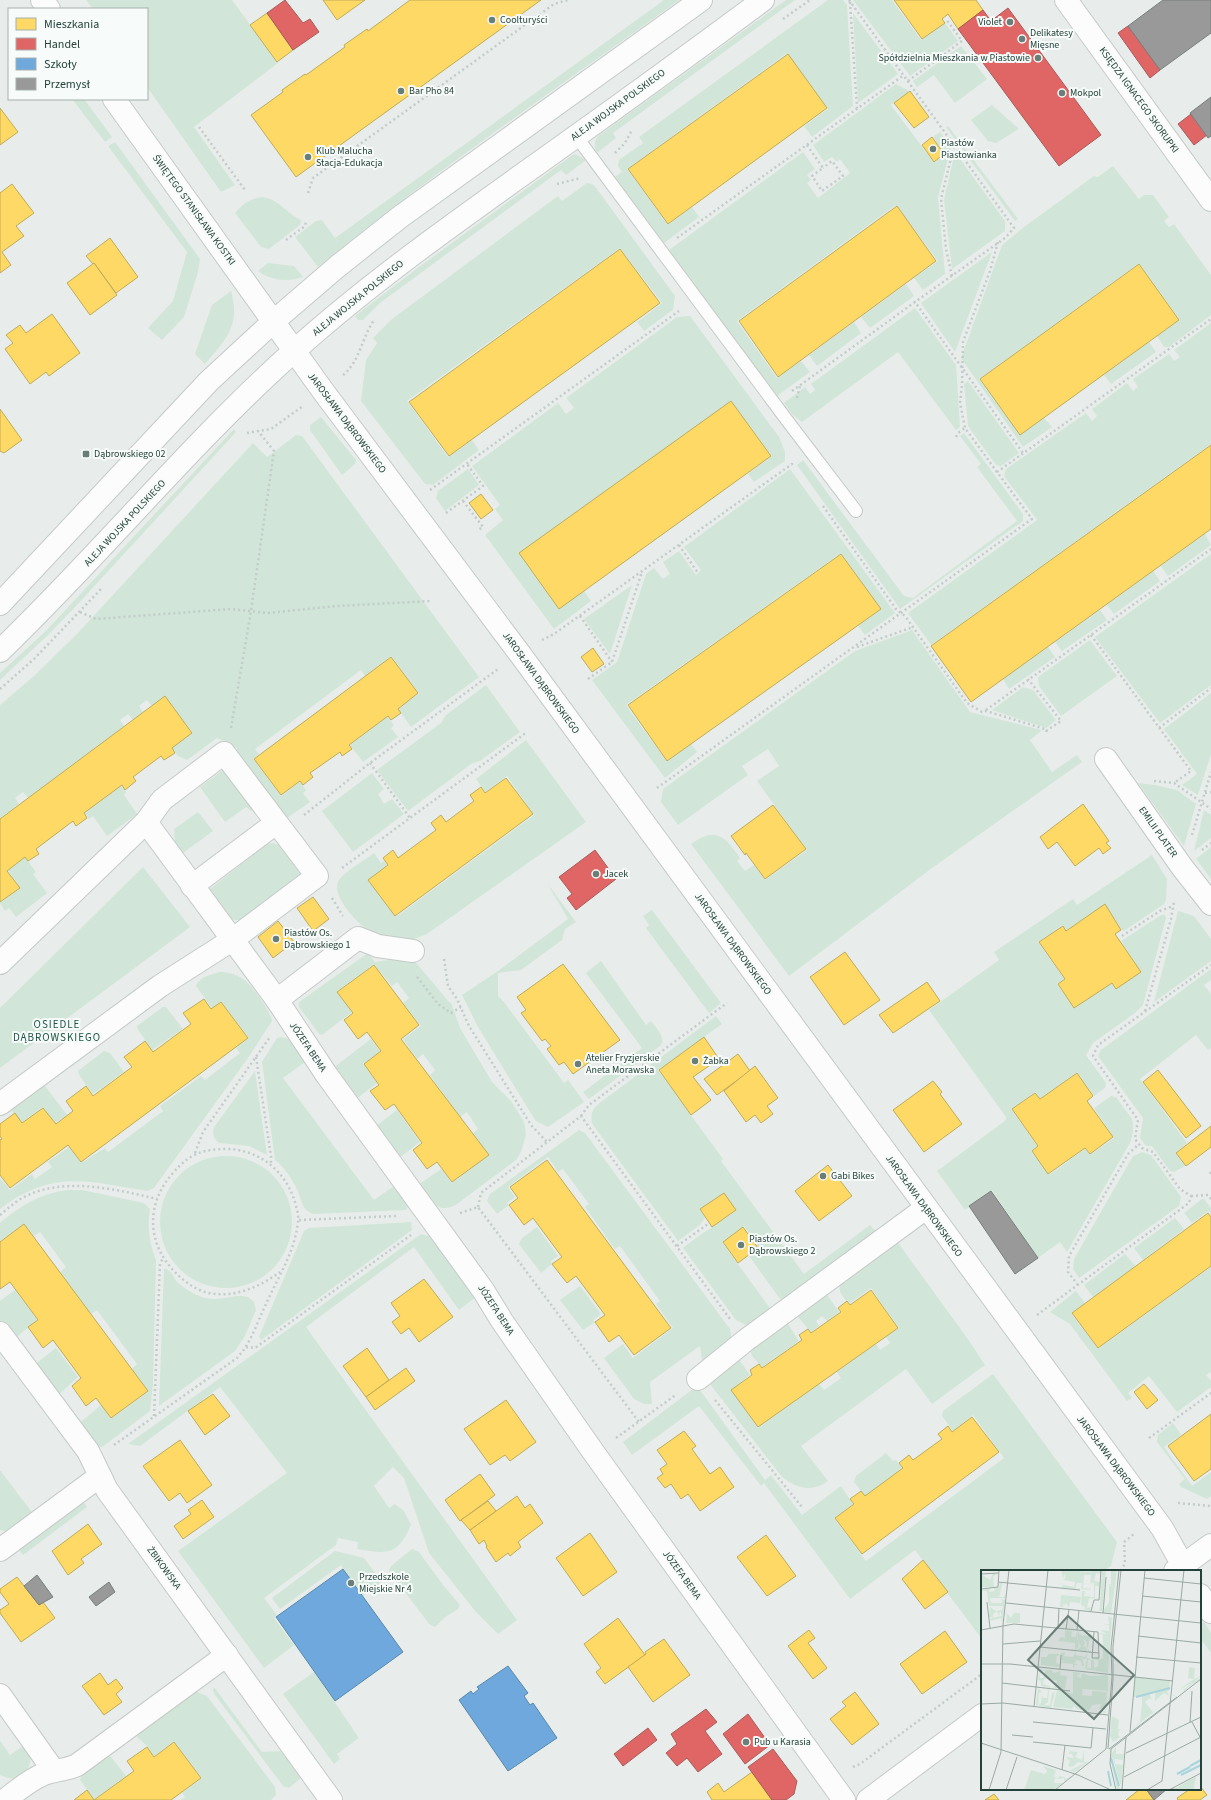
<svg xmlns="http://www.w3.org/2000/svg" width="1211" height="1800" viewBox="0 0 1211 1800" font-family="'Source Sans 3',sans-serif">
	<style>
		.green { fill: #d1e6d8 }
		.homes { fill: #ffd966; stroke: #bdac59 }
		.shops { fill: #e06666; stroke: #a85b59 }
		.schools { fill: #6fa8dc; stroke: #5889ab }
		.industry { fill: #999; stroke: #767f7c }
		.lines { fill: none; stroke-linecap: round; stroke-linejoin: round }
		.service-casing { stroke: #c5cac8; stroke-width: 14 }
		.minor-casing { stroke: #c5cac8; stroke-width: 24 }
		.tertiary-casing { stroke: #c5cac8; stroke-width: 24 }
		.path { stroke: #c3ccca; stroke-width: 2.5; stroke-dasharray: 2 3; stroke-linecap: butt }
		.service { stroke: #fcfcfc; stroke-width: 12 }
		.minor { stroke: #fcfcfc; stroke-width: 22 }
		.tertiary { stroke: #fcfcfc; stroke-width: 22 }
		.poi-dot { fill: #697e78; stroke: #f7fbf9; stroke-width: 1.5 }
		.labels { text-anchor: middle; dominant-baseline: central; stroke-width: 4; stroke-linejoin: round; paint-order: stroke }
		.poi-label { font-size: 10px; fill: #24423a; stroke: #f7fbf9; text-anchor: start }
		.street-label { font-size: 10px; fill: #24423a; stroke: #f7fbf9 }
		.neighbourhood-label { font-size: 11px; letter-spacing: 1px; fill: #1f5548; stroke: #f7fbf9 }
		.inset-river { fill: none; stroke: #a9d4db; stroke-width: 2 }
		.inset-road { fill: none; stroke: #9aa9a4; stroke-width: 1 }
		.view { fill: #697e78; fill-opacity: 0.15; stroke: #697e78; stroke-width: 2 }
		.inset-edge { fill: none; stroke: #24423a; stroke-width: 2 }
	</style>
	<rect width="100%" height="100%" fill="#e8edeb"/>
	<g class="green">
		<polygon points="86,0 232,0 278,63 194,127 235,185 221,192 147,87 147,9 93,9"/>
		<path d="M664,0H679C558,88 433,172 318,267L295,237L316,221L322,220L335,238Z"/>
		<path d="M786,0H795L613,133L616,138L597,153C594,146 594,142 598,136Z"/>
		<polygon points="828,0 843,0 847,5 853,106 812,137 804,126 828,109 787,53 627,169 668,225 692,207 699,217 664,243 615,177 622,172 618,166 619,160 643,143 639,137"/>
		<polygon points="853,0 892,0 921,40 945,23 958,41 910,76"/>
		<polygon points="853,13 898,74 858,103"/>
		<polygon points="961,46 987,79 955,103 934,75 917,87 913,81"/>
		<polygon points="896,84 909,91 891,105 934,163 945,155 933,137 940,132 951,147 938,197 945,274 923,290 914,278 938,261 896,205 737,321 777,378 801,361 810,372 777,396 669,250 803,152 815,169 807,175 811,180 807,183 818,198 850,173 840,159 837,162 832,157 824,162 813,145"/>
		<polygon points="72,99 84,99 112,137 105,142"/>
		<polygon points="992,105 1019,129 996,143 988,141 971,120"/>
		<polygon points="948,126 1018,219 1015,221 946,127"/>
		<polygon points="115,142 200,259 198,272 184,317 162,340 148,328 173,301 187,252 108,146"/>
		<polygon points="955,152 1005,221 1005,231 952,269 944,200"/>
		<polygon points="575,154 586,160 566,175 561,170 380,303 363,320 358,320 355,316 419,267 571,156"/>
		<polygon points="1113,166 1139,199 1144,195 1153,195 1169,217 1164,221 1169,227 1174,224 1211,275 1211,315 1169,347 1164,347 1157,336 1180,320 1139,263 979,379 1020,435 1044,418 1052,427 1023,447 961,358 1002,245 1024,227 1094,176 1098,177"/>
		<polygon points="587,183 594,185 675,296 673,310 644,331 637,322 662,303 620,248 407,401 448,457 472,440 479,450 433,485 425,484 361,401 366,360 377,343 373,338 392,319 558,196 562,201"/>
		<path d="M262,197C279,199 287,214 301,220L300,225L269,249L261,247L235,213C242,204 252,198 262,197Z"/>
		<polygon points="992,252 955,352 921,303"/>
		<path d="M268,263L294,266L303,277C287,282 272,281 258,271Z"/>
		<polygon points="906,284 914,296 870,328 861,317"/>
		<path d="M231,291C241,325 226,340 205,364L195,354L212,305Z"/>
		<polygon points="915,308 956,365 960,427 956,430 898,352 802,422 792,414 784,403 805,387 810,394 815,390 811,384"/>
		<polygon points="690,316 779,437 785,452 785,461 754,482 748,474 772,456 731,401 519,553 559,609 584,591 591,601 554,629 485,535 503,520 495,509 500,505 472,466 558,403 566,414 574,408 566,398 677,317"/>
		<polygon points="854,322 861,333 817,366 809,355"/>
		<polygon points="1211,323 1211,444 931,645 908,613 1037,520 1004,476 1006,469 1086,413 1092,421 1097,416 1092,409 1127,383 1133,391 1138,387 1133,379 1169,354 1174,361 1180,357 1174,350"/>
		<polygon points="1149,342 1156,352 1111,384 1104,375"/>
		<polygon points="968,381 1019,453 1001,466 996,465 968,426 964,384"/>
		<polygon points="321,417 356,460 355,464 342,475 310,430 310,425"/>
		<polygon points="234,429 236,432 77,605 48,635 0,680 0,673 46,631"/>
		<polygon points="964,433 1023,514 1023,521 900,609 797,465 803,460 904,596 913,598 1017,521 977,467 981,464 960,436"/>
		<polygon points="296,435 302,436 479,677 411,727 398,709 419,693 391,656 365,676 361,670 255,749 259,754 253,759 281,796 300,782 306,790 303,793 310,802 287,818 278,818 237,755 237,748 217,738 187,760 178,756 172,748 193,733 165,696 152,706 147,700 139,706 143,712 133,720 128,714 120,720 124,726 28,798 23,792 15,798 19,804 0,818 0,705 34,676 77,634 253,443 267,457"/>
		<polygon points="468,469 479,485 445,511 436,498 438,491"/>
		<polygon points="790,469 895,613 865,635 858,626 881,609 841,553 626,705 667,762 691,744 697,752 665,778 592,680 617,662 646,574 654,568 663,579 670,574 663,562 679,551 696,575 701,570 684,547"/>
		<polygon points="1205,534 1211,545 1168,576 1161,566"/>
		<polygon points="1211,554 1211,685 1160,723 1095,637"/>
		<polygon points="1153,571 1160,581 1114,614 1107,605"/>
		<polygon points="632,585 610,654 584,619"/>
		<polygon points="1100,610 1107,620 1062,651 1055,642"/>
		<path d="M912,630L970,712L1042,730L1030,740L1052,772L1077,755L1082,762L932,868L789,976L691,844C716,826 725,836 740,858L737,861L745,871L754,865L765,880L807,850L757,781L779,766L768,749L742,766L748,775L678,825L661,802L663,789L855,651Z"/>
		<polygon points="1090,640 1117,676 1061,716 1039,686 1038,677"/>
		<polygon points="1048,647 1055,657 1009,689 1003,679"/>
		<polygon points="486,685 520,732 480,761 471,764 408,811 377,770 441,723 446,715"/>
		<polygon points="1023,687 1033,690 1056,720 1046,728 992,710"/>
		<polygon points="1211,693 1211,754 1198,795 1182,785 1197,774 1164,729"/>
		<polygon points="387,717 394,725 391,728 398,737 363,762 350,745"/>
		<path d="M526,740L586,822L427,934C417,938 406,943 395,941C387,939 375,935 369,931C357,923 332,897 338,882C341,874 366,859 374,853L381,863L384,861L387,865L368,880L396,917L534,815L507,776L485,792L476,779Z"/>
		<polygon points="227,767 258,806 251,811 246,807 225,822 200,787"/>
		<polygon points="372,773 384,789 378,794 384,804 392,799 404,814 353,852 322,811"/>
		<polygon points="1138,783 1155,785 1177,790 1196,804 1184,846"/>
		<polygon points="121,786 126,792 124,795 137,814 107,836 93,816 89,819 85,813"/>
		<polygon points="1204,810 1211,815 1211,838 1194,851"/>
		<polygon points="198,812 213,831 183,853 175,844 174,829"/>
		<polygon points="273,843 280,845 305,871 241,920 234,920 229,917 210,889 267,844"/>
		<polygon points="1211,847 1211,879 1196,859"/>
		<path d="M1152,855L1167,879L1166,900L1164,904L1124,931L1122,930L1105,904L1066,930L1063,925L1038,942L1064,979L1057,984L1074,1008L1111,983L1116,989L1141,972L1121,941L1161,915H1165L1166,918L1143,1005L1135,1013L1093,1043L1086,1055L1106,1083L1105,1088L1094,1096L1077,1072L1040,1098L1035,1092L1011,1109L1037,1146L1031,1151L1049,1175L1085,1149L1090,1155L1114,1138L1094,1108L1111,1096L1116,1097L1132,1119C1134,1127 1133,1135 1130,1143L1067,1252L1060,1242L1038,1258L992,1190L965,1210L937,1171L1006,1120V1117L929,1010L999,960L994,952L1073,899L1077,905Z"/>
		<polygon points="25,857 36,872 33,874 47,893 16,917 9,908 5,911 0,903 20,888 8,870"/>
		<polygon points="143,867 190,927 0,1068 0,1008"/>
		<polygon points="547,883 576,922 565,929 562,940 521,970 498,973 498,996 504,1002 564,1083 568,1080 584,1102 548,1127 536,1121 532,1115 478,1027 462,995 498,971 568,919"/>
		<polygon points="652,910 721,1003 709,1013 646,928 649,925 643,916"/>
		<polygon points="1178,911 1194,916 1211,939 1211,961 1154,1002"/>
		<path d="M368,953L375,962L395,959L412,958L450,1003L451,1002L460,1028L492,1082L511,1101L523,1120L525,1126L526,1135L521,1152L516,1160L457,1204C439,1216 428,1199 418,1185L441,1169L452,1183L489,1155L473,1133L478,1129L467,1112L460,1117L430,1075L435,1070L423,1054L417,1059L403,1039L421,1026L403,1003L409,998L397,982L392,986L374,964L337,991L352,1012L322,1035L319,1034L299,1007V1002Z"/>
		<path d="M601,961L646,1025L651,1021C656,1028 667,1038 660,1046L589,1099L583,1092L642,1048L586,973Z"/>
		<polygon points="1211,969 1211,980 1204,985 1211,994 1211,1048 1208,1050 1196,1035 1140,1079 1187,1143 1175,1153 1185,1166 1174,1172 1170,1171 1152,1146 1146,1146 1140,1138 1143,1118 1098,1056 1101,1050"/>
		<path d="M219,972C228,972 235,974 243,979C251,984 271,1012 272,1021L248,1058L154,1188L147,1191C87,1181 52,1169 0,1209V1178L10,1190L32,1174L35,1179L52,1167L48,1162L69,1147L81,1163L105,1148L108,1152L163,1111L160,1106L201,1076L205,1080L240,1053L236,1048L249,1038L221,1001L212,1008L196,986L197,983L204,977Z"/>
		<polygon points="163,1007 166,1007 183,1029 152,1050 137,1028 137,1026"/>
		<path d="M716,1016L722,1024L658,1070L723,1159L721,1161L804,1274L870,1225L878,1234L783,1303L749,1256L759,1248L744,1226L722,1242L772,1311L748,1326L736,1320L683,1248C700,1234 718,1224 736,1211L724,1193L700,1209L705,1218L700,1225L678,1241L593,1125C590,1118 591,1111 597,1105Z"/>
		<path d="M281,1037L290,1039L305,1062L283,1078L374,1200L397,1184L410,1203L406,1210L313,1214C301,1209 302,1200 297,1189C292,1179 284,1167 275,1160L262,1062L277,1038Z"/>
		<polygon points="371,1039 380,1051 363,1064 377,1083 355,1100 333,1068"/>
		<polygon points="104,1051 110,1053 124,1072 93,1094 79,1075 78,1071"/>
		<path d="M255,1071L267,1155L249,1146L219,1143C213,1138 212,1133 214,1127Z"/>
		<polygon points="42,1082 67,1115 55,1123 43,1107 22,1122 9,1108"/>
		<polygon points="397,1110 420,1142 399,1158 375,1127"/>
		<polygon points="579,1130 585,1133 730,1329 732,1341 703,1368 700,1346 650,1382 652,1404 644,1404 634,1399 604,1358 623,1344 633,1358 673,1328 656,1304 660,1301 620,1246 615,1249 585,1207 589,1204 563,1169 558,1172 548,1157 508,1187 515,1197 507,1203 509,1205 497,1214 487,1201 490,1194"/>
		<polygon points="1142,1152 1151,1155 1181,1197 1179,1206 1079,1278 1073,1269 1074,1259 1133,1156"/>
		<circle cx="226" cy="1222" r="66"/>
		<path d="M68,1190H82L144,1203L150,1209C147,1227 149,1243 156,1260L153,1384L150,1411L102,1447H94L80,1425L81,1422L101,1405L111,1419L148,1392L132,1369L137,1364L97,1310L91,1314L60,1272L66,1267L40,1232L34,1236L24,1224L0,1241V1223C21,1205 41,1193 68,1190Z"/>
		<polygon points="1202,1199 1204,1199 1211,1208 1211,1214 1208,1211 1192,1223 1184,1213"/>
		<polygon points="1175,1218 1184,1229 1143,1260 1134,1248"/>
		<polygon points="411,1222 412,1230 261,1340 259,1337 304,1231 309,1228"/>
		<polygon points="537,1227 558,1256 551,1261 552,1264 541,1273 519,1244 522,1238"/>
		<path d="M421,1234L435,1238L476,1297L459,1310L414,1247L306,1327L517,1620L498,1634L476,1612L429,1553L404,1478L393,1467L374,1486L389,1508L395,1504L404,1511L411,1525C398,1556 387,1554 357,1549L358,1542L338,1538L336,1545L264,1598L277,1615L274,1618L294,1645L264,1668L178,1551L287,1473L220,1387L140,1446L128,1444Z"/>
		<path d="M896,1240L970,1342L985,1365L932,1404L906,1369L801,1446L828,1481C812,1493 796,1488 782,1477L710,1384L712,1377L737,1357L750,1375L731,1390L758,1428L819,1384L824,1390L841,1378L837,1372L876,1344L880,1350L890,1343L886,1337L899,1328L871,1288L850,1303L847,1300L846,1301L840,1292L839,1283Z"/>
		<polygon points="1125,1254 1135,1266 1093,1297 1084,1285"/>
		<polygon points="1211,1267 1211,1372 1206,1375 1211,1381 1211,1387 1177,1412 1149,1376 1128,1393 1132,1398 1127,1401 1070,1324 1050,1312 1076,1291 1085,1303 1071,1313 1098,1349"/>
		<path d="M164,1268C172,1270 173,1278 178,1283C184,1288 192,1293 199,1296C219,1304 232,1293 248,1297L254,1302L256,1310L245,1336L235,1351L159,1406Z"/>
		<polygon points="580,1286 601,1314 593,1320 595,1322 583,1330 560,1300"/>
		<polygon points="15,1290 37,1320 18,1336 11,1335 0,1320 0,1301"/>
		<polygon points="825,1292 839,1312 827,1321 822,1316 816,1321 819,1326 811,1332 797,1316"/>
		<polygon points="786,1321 799,1341 762,1367 752,1356 750,1350"/>
		<polygon points="56,1348 78,1377 57,1396 35,1368 38,1362"/>
		<polygon points="993,1374 1117,1542 1111,1566 1104,1571 982,1571 982,1639 915,1550 850,1599 764,1483 761,1486 699,1406 632,1455 623,1442 693,1389 700,1390 765,1480 771,1475 802,1515 841,1486 853,1504 834,1518 866,1561 1004,1458 973,1415 953,1431 942,1416 943,1411"/>
		<polygon points="1173,1423 1181,1435 1164,1447 1192,1486 1211,1472 1211,1496 1207,1499 1181,1487 1179,1484 1185,1479 1157,1442 1158,1435"/>
		<polygon points="886,1453 893,1461 896,1460 902,1468 865,1496 854,1482 856,1476"/>
		<polygon points="0,1470 34,1515 10,1532 0,1530"/>
		<polygon points="82,1500 87,1507 23,1555 17,1547"/>
		<polygon points="412,1549 419,1552 443,1585 460,1605 458,1609 445,1617 435,1627 430,1625 389,1571 391,1566"/>
		<polygon points="335,1551 364,1558 382,1582 363,1596 341,1565 280,1609 272,1598"/>
		<polygon points="1204,1622 1211,1633 1211,1653 1200,1638 1200,1624"/>
		<polygon points="314,1672 359,1738 337,1754 340,1759 334,1764 283,1694"/>
		<polygon points="214,1687 262,1752 282,1751 301,1778 289,1788 283,1786 215,1695 213,1691"/>
		<polygon points="195,1691 207,1696 275,1787 276,1795 271,1800 180,1800 185,1797 182,1793 202,1778 174,1741 154,1756 147,1746 137,1737 139,1731"/>
		<path d="M0,1741L10,1755L26,1744C35,1756 30,1768 21,1779L8,1778L0,1775Z"/>
		<polygon points="107,1755 111,1757 126,1776 94,1799 80,1780 82,1772"/>
	</g>
	<g class="homes">
		<polygon points="323,0 365,0 337,20"/>
		<polygon points="410,0 541,0 296,177 251,115 283,92 282,90 305,74 306,75 345,47 344,45 367,29 368,31"/>
		<polygon points="894,0 976,0 983,10 958,29 948,14 942,19 945,23 922,39"/>
		<polygon points="267,13 293,50 277,62 250,25"/>
		<polygon points="788,54 827,108 668,224 628,169"/>
		<polygon points="910,91 929,117 914,128 894,103"/>
		<polygon points="0,108 18,132 0,145"/>
		<polygon points="932,137 944,154 934,162 922,145"/>
		<polygon points="12,184 34,213 16,226 24,236 2,252 11,265 0,273 0,193"/>
		<polygon points="897,206 936,261 778,377 739,321"/>
		<polygon points="110,238 138,277 116,293 94,263 93,264 86,256"/>
		<polygon points="620,249 660,303 449,456 409,402"/>
		<polygon points="94,263 117,295 90,315 67,283"/>
		<polygon points="1139,264 1179,320 1020,435 980,379"/>
		<polygon points="52,314 80,353 49,376 46,372 30,384 5,349 13,343 6,335 20,325 26,333"/>
		<polygon points="731,401 771,456 559,609 519,553"/>
		<polygon points="0,409 22,440 4,453 0,451"/>
		<polygon points="1211,445 1211,529 971,702 931,646"/>
		<polygon points="481,494 493,510 481,519 469,503"/>
		<polygon points="841,554 881,609 667,761 628,705"/>
		<polygon points="593,648 604,664 592,672 581,657"/>
		<polygon points="391,657 418,693 398,709 401,713 391,720 388,716 349,745 352,749 342,756 340,752 310,773 313,777 303,785 300,781 281,795 254,759"/>
		<polygon points="165,696 192,733 172,748 175,753 164,760 161,756 133,777 136,781 125,790 122,785 84,813 87,818 76,826 73,821 36,849 39,854 28,861 25,857 7,871 20,888 0,902 0,819"/>
		<polygon points="506,778 533,814 395,916 368,880 388,865 383,858 393,850 398,858 436,830 431,823 441,815 446,822 474,801 470,795 481,787 485,793"/>
		<polygon points="1083,804 1109,841 1106,843 1111,848 1103,854 1099,848 1075,866 1057,842 1048,849 1040,837"/>
		<polygon points="773,805 806,849 765,879 746,853 745,855 731,836"/>
		<polygon points="313,897 329,919 313,931 297,908"/>
		<polygon points="1105,904 1121,930 1115,934 1141,972 1116,989 1112,983 1074,1008 1058,984 1065,979 1039,942 1063,926 1066,931"/>
		<polygon points="278,921 294,942 273,958 258,937"/>
		<polygon points="845,952 880,1000 844,1025 810,977"/>
		<polygon points="563,964 620,1040 573,1074 564,1062 559,1065 547,1049 551,1046 545,1039 542,1041 521,1013 526,1010 517,997"/>
		<polygon points="374,965 419,1025 401,1039 489,1155 452,1182 437,1162 427,1169 413,1150 422,1143 394,1104 385,1110 370,1091 379,1085 364,1064 381,1051 367,1032 358,1039 344,1020 353,1013 337,992"/>
		<polygon points="927,982 940,1001 893,1033 879,1015"/>
		<polygon points="204,999 211,1009 221,1002 248,1038 81,1162 68,1145 10,1188 0,1175 0,1140 2,1139 0,1136 0,1124 15,1113 22,1123 43,1108 56,1124 73,1111 66,1101 86,1086 93,1096 132,1067 124,1057 145,1041 153,1052 191,1024 183,1013"/>
		<polygon points="704,1037 719,1059 693,1077 711,1100 691,1115 659,1070"/>
		<polygon points="738,1054 750,1071 717,1095 704,1079"/>
		<polygon points="755,1066 778,1098 767,1106 773,1114 761,1123 755,1115 746,1122 724,1091"/>
		<polygon points="1158,1070 1201,1126 1186,1138 1143,1082"/>
		<polygon points="1077,1073 1093,1096 1087,1101 1113,1137 1090,1154 1085,1148 1048,1174 1032,1151 1038,1146 1012,1109 1035,1093 1040,1099"/>
		<polygon points="933,1081 942,1092 940,1094 962,1124 924,1152 893,1110"/>
		<polygon points="1211,1126 1211,1147 1186,1166 1176,1153"/>
		<polygon points="547,1160 671,1328 634,1355 619,1335 609,1342 595,1322 605,1315 576,1276 567,1283 552,1264 562,1257 533,1218 524,1225 509,1205 518,1198 510,1187"/>
		<polygon points="828,1165 852,1196 819,1221 795,1191"/>
		<polygon points="724,1193 736,1210 712,1227 700,1209"/>
		<polygon points="1208,1213 1211,1217 1211,1266 1098,1348 1072,1313"/>
		<polygon points="24,1224 148,1391 111,1418 96,1398 86,1406 72,1386 81,1378 53,1340 43,1348 28,1327 38,1320 10,1282 0,1289 0,1242"/>
		<polygon points="743,1227 758,1248 738,1263 723,1242"/>
		<polygon points="424,1279 453,1317 419,1342 409,1328 401,1334 392,1322 400,1316 391,1303"/>
		<polygon points="871,1290 898,1328 758,1427 731,1390 752,1375 750,1370 759,1364 762,1368 802,1340 799,1335 808,1329 811,1333 841,1312 838,1308 847,1301 850,1305"/>
		<polygon points="367,1348 389,1380 366,1397 343,1366"/>
		<polygon points="406,1368 415,1381 375,1410 366,1397"/>
		<polygon points="1144,1384 1158,1400 1147,1409 1134,1392"/>
		<polygon points="213,1394 230,1416 205,1435 188,1411"/>
		<polygon points="506,1400 536,1442 510,1461 505,1455 490,1465 464,1429"/>
		<polygon points="1211,1414 1211,1469 1194,1481 1168,1446"/>
		<polygon points="972,1417 999,1452 862,1554 835,1518 854,1504 850,1499 861,1491 865,1496 903,1468 899,1463 909,1455 913,1460 942,1439 938,1434 948,1426 952,1432"/>
		<polygon points="684,1431 696,1446 692,1449 710,1474 720,1467 734,1487 700,1511 688,1494 681,1499 671,1484 665,1488 657,1478 663,1474 660,1469 667,1464 657,1450"/>
		<polygon points="180,1440 212,1485 187,1503 180,1493 169,1501 143,1466"/>
		<polygon points="480,1474 495,1495 460,1521 445,1500"/>
		<polygon points="517,1496 525,1508 530,1504 543,1523 518,1542 521,1547 510,1556 508,1553 496,1562 486,1547 487,1546 484,1540 479,1544 470,1530"/>
		<polygon points="202,1500 214,1517 183,1539 174,1526 191,1514 188,1510"/>
		<polygon points="488,1501 496,1511 470,1530 461,1520"/>
		<polygon points="88,1524 102,1544 81,1559 84,1563 68,1575 52,1551"/>
		<polygon points="590,1533 617,1572 583,1596 556,1558"/>
		<polygon points="766,1535 796,1576 767,1596 737,1557"/>
		<polygon points="923,1560 948,1592 925,1609 902,1579"/>
		<polygon points="17,1577 39,1605 43,1602 55,1618 21,1642 0,1613 0,1610 9,1604 0,1592 0,1589"/>
		<polygon points="618,1618 645,1655 605,1684 596,1672 601,1668 584,1644"/>
		<polygon points="809,1630 815,1638 808,1643 827,1668 813,1679 788,1646"/>
		<polygon points="945,1631 967,1662 922,1694 900,1664"/>
		<polygon points="664,1639 690,1675 653,1702 628,1667 646,1654 645,1652"/>
		<polygon points="100,1673 108,1685 116,1679 123,1688 116,1694 122,1702 104,1715 82,1686"/>
		<polygon points="855,1692 879,1724 852,1745 830,1719 846,1706 842,1702"/>
		<polygon points="174,1742 201,1778 171,1800 94,1800 134,1771 127,1761 147,1747 154,1757"/>
		<polygon points="752,1772 772,1800 712,1800 707,1792 718,1783 724,1792"/>
		<polygon points="1200,1786 1207,1795 1200,1800 1178,1800 1177,1798 1190,1789 1200,1789"/>
		<polygon points="1140,1789 1146,1789 1154,1800 1126,1800"/>
		<polygon points="87,1790 94,1800 74,1800"/>
		<polygon points="994,1794 999,1800 985,1800"/>
	</g>
	<g class="shops">
		<polygon points="285,0 303,23 310,19 319,32 293,50 267,13"/>
		<polygon points="1008,8 1101,135 1059,166 958,29 983,10 991,21"/>
		<polygon points="1128,26 1160,70 1150,78 1118,33"/>
		<polygon points="1191,114 1207,135 1194,145 1178,124"/>
		<polygon points="595,850 616,879 576,910 567,898 572,894 559,877"/>
		<polygon points="706,1709 717,1722 705,1731 722,1754 698,1772 687,1758 677,1766 666,1753 677,1744 671,1734"/>
		<polygon points="748,1714 770,1745 745,1764 723,1734"/>
		<polygon points="648,1728 657,1740 623,1766 614,1754"/>
		<polygon points="773,1749 797,1781 794,1794 786,1800 772,1800 748,1767"/>
	</g>
	<g class="schools">
		<polygon points="343,1569 403,1652 335,1701 276,1617"/>
		<polygon points="508,1666 528,1693 524,1696 530,1705 533,1703 557,1738 508,1771 459,1700 471,1691 473,1694 479,1689 477,1687"/>
	</g>
	<g class="industry">
		<polygon points="1163,0 1211,0 1211,33 1160,70 1128,26"/>
		<polygon points="1211,97 1211,136 1208,138 1190,113"/>
		<polygon points="991,1191 1038,1258 1015,1274 969,1206"/>
		<polygon points="37,1575 53,1597 39,1605 24,1586"/>
		<polygon points="109,1582 115,1592 96,1606 89,1597"/>
		<polygon points="1146,1789 1167,1789 1154,1800"/>
	</g>
	<g class="lines">
		<defs>
			<polyline id="service" points="576,136 786,419 856,511"/>
			<g id="minor">
				<polyline points="42,0 49,9"/>
				<polyline points="1066,0 1211,200"/>
				<polyline points="114,99 323,391 520,654 1162,1528 1186,1571"/>
				<polyline points="1106,759 1182,867 1211,904"/>
				<polyline points="146,822 277,1000 326,1074 483,1290 502,1321 594,1453 844,1800"/>
				<polyline points="192,886 276,823"/>
				<polyline points="0,963 146,822 162,800 224,753 317,876 232,940 160,986 0,1104"/>
				<polyline points="277,1000 358,938 378,946 413,951"/>
				<polyline points="0,1333 88,1451 107,1490 331,1800"/>
				<polyline points="698,1379 746,1340 926,1208"/>
				<polyline points="0,1550 100,1476"/>
				<polyline points="1200,1595 1211,1612"/>
				<polyline points="0,1695 54,1771"/>
				<path d="M5,1800C17,1791 29,1780 44,1774C55,1770 67,1770 77,1765L227,1655"/>
			</g>
			<g id="tertiary">
				<polyline points="0,604 209,381 274,321 338,266 400,217 701,0"/>
				<path d="M0,651C101,554 189,445 294,351C382,272 479,206 575,137C638,92 701,46 763,0"/>
				<polyline points="1175,1571 1211,1545"/>
				<polyline points="868,1800 982,1715"/>
			</g>
		</defs>
		<use href="#service" class="service-casing"/>
		<use href="#minor" class="minor-casing"/>
		<use href="#tertiary" class="tertiary-casing"/>
		<g class="path">
			<polyline points="849,0 1014,228 1005,238 915,302"/>
			<polyline points="850,2 857,108"/>
			<polyline points="783,19 810,0"/>
			<polyline points="908,81 962,41 946,19"/>
			<polyline points="199,127 245,190"/>
			<polyline points="807,145 823,168 812,176 822,191 843,176 832,161 823,168"/>
			<polyline points="615,153 625,143 632,130"/>
			<polyline points="557,184 581,178"/>
			<polyline points="308,193 313,178 554,4 568,0"/>
			<polyline points="677,238 904,75"/>
			<polyline points="286,240 305,226 306,221"/>
			<polyline points="952,276 946,249 941,199 954,146"/>
			<path d="M343,375C360,362 362,336 375,319"/>
			<polyline points="792,391 915,302 1023,453"/>
			<polyline points="797,398 800,386"/>
			<polyline points="247,433 271,429 303,406"/>
			<polyline points="956,437 958,433 965,428"/>
			<polyline points="997,472 965,428 960,403 962,385 963,342 990,271 998,242"/>
			<polyline points="430,490 679,311"/>
			<polyline points="463,501 483,527 478,530"/>
			<polyline points="823,506 896,609 905,616 967,703 982,712 986,711 1045,729 1046,731 1061,721 1028,679"/>
			<polyline points="446,513 483,486 467,464"/>
			<polyline points="679,545 698,573"/>
			<polyline points="80,612 96,619 231,609 268,613 338,606 430,601"/>
			<polyline points="580,616 612,662"/>
			<polyline points="1091,635 1191,771 1174,783"/>
			<polyline points="542,640 554,634 792,464 793,465"/>
			<polyline points="857,647 913,627"/>
			<polyline points="588,679 612,662 642,572"/>
			<polyline points="0,689 34,659 102,588"/>
			<polyline points="986,710 1211,549"/>
			<polyline points="231,728 251,611 274,451 258,431"/>
			<polyline points="1159,728 1211,688"/>
			<polyline points="370,763 410,818"/>
			<polyline points="1154,781 1174,783 1211,809"/>
			<polyline points="657,788 1032,519 997,472 1211,319"/>
			<polyline points="1205,793 1211,792"/>
			<polyline points="304,815 370,763 498,669"/>
			<polyline points="1192,835 1211,772"/>
			<polyline points="1202,850 1211,843"/>
			<polyline points="342,868 527,732"/>
			<polyline points="332,898 343,916"/>
			<polyline points="1122,936 1160,911 1173,906"/>
			<polyline points="444,959 448,986 457,999 469,1026 531,1125 547,1142"/>
			<polyline points="417,977 438,1004 451,1013 461,1007"/>
			<polyline points="1145,1011 1171,919 1174,902"/>
			<polyline points="256,1057 271,1156 271,1164"/>
			<polyline points="581,1116 589,1105 727,1003"/>
			<polyline points="195,1153 203,1132 270,1037"/>
			<polyline points="1210,1172 1211,1174"/>
			<polyline points="1191,1196 1208,1195 1211,1199"/>
			<polyline points="478,1207 481,1193 581,1116 730,1319"/>
			<polyline points="460,1213 478,1207 639,1422"/>
			<path d="M0,1215C7,1209 14,1203 22,1198C62,1176 115,1189 157,1199"/>
			<polyline points="299,1220 396,1216"/>
			<polyline points="677,1246 708,1224"/>
			<polyline points="1078,1285 1068,1272 1069,1256 1128,1154 1139,1144"/>
			<polyline points="1037,1315 1189,1203 1191,1196 1180,1189 1153,1152 1142,1148 1135,1139 1138,1120 1093,1056 1098,1045 1211,965"/>
			<polyline points="246,1347 255,1348 411,1235"/>
			<polyline points="715,1400 802,1507"/>
			<polyline points="154,1416 160,1264 163,1258"/>
			<polyline points="616,1438 677,1394"/>
			<polyline points="1149,1438 1211,1393"/>
			<path d="M114,1445L237,1358L242,1352C252,1339 258,1321 265,1306C277,1279 295,1252 298,1222C299,1214 296,1206 294,1199C284,1170 259,1150 228,1149C202,1149 189,1154 173,1173C145,1204 147,1245 176,1273C187,1284 200,1293 216,1294C240,1296 262,1285 280,1272"/>
			<polyline points="1178,1503 1211,1506"/>
			<polyline points="1121,1571 1125,1563 1124,1542 1134,1534"/>
			<polyline points="853,1767 860,1764 982,1674"/>
		</g>
		<use href="#service" class="service"/>
		<use href="#minor" class="minor"/>
		<use href="#tertiary" class="tertiary"/>
	</g>
	<g class="poi-dot">
		<circle cx="492" cy="20" r="4"/>
		<circle cx="1010" cy="22" r="4"/>
		<circle cx="1022" cy="39" r="4"/>
		<circle cx="1038" cy="58" r="4"/>
		<circle cx="401" cy="91" r="4"/>
		<circle cx="1062" cy="93" r="4"/>
		<circle cx="933" cy="149" r="4"/>
		<circle cx="308" cy="157" r="4"/>
		<rect x="82" y="450" width="8" height="8" rx="2"/>
		<circle cx="596" cy="874" r="4"/>
		<circle cx="276" cy="939" r="4"/>
		<circle cx="695" cy="1061" r="4"/>
		<circle cx="578" cy="1064" r="4"/>
		<circle cx="823" cy="1176" r="4"/>
		<circle cx="741" cy="1245" r="4"/>
		<circle cx="351" cy="1583" r="4"/>
		<circle cx="746" cy="1742" r="4"/>
	</g>
	<g class="labels">
		<g class="poi-label">
			<text x="500" y="20">Coolturyści</text>
			<text x="1002" y="22" text-anchor="end">Violet</text>
			<text x="1030" y="33">Delikatesy<tspan x="1030" dy="12">Mięsne</tspan></text>
			<text x="1030" y="58" text-anchor="end">Spółdzielnia Mieszkania w Piastowie</text>
			<text x="409" y="91">Bar Pho 84</text>
			<text x="1070" y="93">Mokpol</text>
			<text x="941" y="143">Piastów<tspan x="941" dy="12">Piastowianka</tspan></text>
			<text x="316" y="151">Klub Malucha<tspan x="316" dy="12">Stacja-Edukacja</tspan></text>
			<text x="94" y="454">Dąbrowskiego 02</text>
			<text x="604" y="874">Jacek</text>
			<text x="284" y="933">Piastów Os.<tspan x="284" dy="12">Dąbrowskiego 1</tspan></text>
			<text x="586" y="1058">Atelier Fryzjerskie<tspan x="586" dy="12">Aneta Morawska</tspan></text>
			<text x="703" y="1061">Żabka</text>
			<text x="831" y="1176">Gabi Bikes</text>
			<text x="749" y="1239">Piastów Os.<tspan x="749" dy="12">Dąbrowskiego 2</tspan></text>
			<text x="359" y="1577">Przedszkole<tspan x="359" dy="12">Miejskie Nr 4</tspan></text>
			<text x="754" y="1742">Pub u Karasia</text>
		</g>
		<g class="street-label">
			<text transform="translate(1139 100) rotate(54)">KSIĘDZA IGNACEGO SKORUPKI</text>
			<text transform="translate(618 105) rotate(-36)">ALEJA WOJSKA POLSKIEGO</text>
			<text transform="translate(194 210) rotate(54)">ŚWIĘTEGO STANISŁAWA KOSTKI</text>
			<text transform="translate(358 298) rotate(-39)">ALEJA WOJSKA POLSKIEGO</text>
			<text transform="translate(347 423) rotate(53)">JAROSŁAWA DĄBROWSKIEGO</text>
			<text transform="translate(125 523) rotate(-47)">ALEJA WOJSKA POLSKIEGO</text>
			<text transform="translate(541 683) rotate(54)">JAROSŁAWA DĄBROWSKIEGO</text>
			<text transform="translate(1158 832) rotate(55)">EMILII PLATER</text>
			<text transform="translate(733 944) rotate(54)">JAROSŁAWA DĄBROWSKIEGO</text>
			<text transform="translate(308 1047) rotate(56)">JÓZEFA BEMA</text>
			<text transform="translate(924 1206) rotate(54)">JAROSŁAWA DĄBROWSKIEGO</text>
			<text transform="translate(496 1310) rotate(57)">JÓZEFA BEMA</text>
			<text transform="translate(1116 1466) rotate(53)">JAROSŁAWA DĄBROWSKIEGO</text>
			<text transform="translate(164 1568) rotate(54)">ŻBIKOWSKA</text>
			<text transform="translate(682 1575) rotate(54)">JÓZEFA BEMA</text>
		</g>
		<g class="neighbourhood-label">
			<text x="57" y="1024">OSIEDLE<tspan x="57" dy="13">DĄBROWSKIEGO</tspan></text>
		</g>
	</g>
	<g transform="translate(981 1570)">
		<rect width="220" height="220" fill="#e8edeb"/>
		<path d="M80,0L112,2L103,0H120V4L115,3L113,11L119,12L118,16H114V28L118,29L108,28L106,38L110,37L109,41L103,39L104,37L100,35L101,21H104L103,26L113,27V13H110L108,20L100,19L101,13H96L94,19L74,17H81L82,15L73,13L93,17L94,12L101,13L82,10L84,8V4L82,8ZM103,5H110L109,19L102,18ZM125,0L121,41H112H118L119,35H112H119L121,1ZM130,0H136L134,16L126,15L130,14ZM12,3L16,5L12,6L13,17H0V4L9,10ZM22,12L18,27H23L25,23L24,28H9L10,33H21V29L24,30L21,53L20,48L9,51L10,48L21,46L19,41L18,46L16,41L12,44V47H8L9,37L15,41L21,40L22,36H8L6,21H0L9,18L8,22L14,21L13,18L18,17L19,13ZM125,16H134L130,43L122,42L128,32V16ZM80,25L100,27L99,33L89,32L88,38L85,33L83,36V32L82,37H79ZM26,43L30,48L33,43H39V53H25ZM127,46L131,48L127,103L104,99L106,88L110,89L107,90L106,98H110V90H113V98L117,96V90H114L116,86L118,89L122,88V65L118,63L126,64L119,60L128,61V58L121,57L128,58V55L121,54H128ZM84,60L91,61L90,67H95L96,62L98,76L95,80H90L94,79V73L77,71L80,67L84,68ZM97,61L99,65L108,66V62L112,66L108,71L107,79L110,82L107,81L105,71L102,69L104,74L101,77L105,76L106,81L96,80L100,76L96,69ZM80,80L79,85H74H79L76,86L75,93L79,94L78,97L60,95V87H66L67,84H79ZM95,81V85L104,87L107,83L105,89L96,88L102,89L103,96H101L100,91L95,90L94,94L98,95H93V98L98,99L92,98V94L80,93L79,97L80,91L84,92L80,90V83L84,82L83,86L92,87ZM208,97L214,98L213,109L220,106L213,112L220,108L213,114V113L203,121L202,120L194,126H193L192,125V124L194,126L213,112L199,119L213,109L207,108ZM60,99L62,100L63,101L60,100L59,108H62L65,100H71L72,103L80,101L79,105L86,106L84,119L72,118L76,111L70,109H63L62,114L69,116L70,113L69,118L60,116V111L57,110L59,100ZM92,102L100,103L96,106L100,108L101,103L109,106L127,105V121L102,119L101,125L111,126V121L126,122L125,143L120,142L124,141L125,138L118,139L120,134L111,135L108,141L96,139L93,136L91,139L72,137L76,120L92,124ZM154,107L189,111L188,121H186L188,126L183,123L174,131V122L168,124L172,131L169,128L164,132L172,142L178,138L150,160L159,152L161,134V126L152,127ZM57,118L61,122L58,123L57,135L60,133L61,124L62,128H66L67,120L71,121H68L67,132L63,135H69L71,123L74,122L70,138L55,135ZM131,146L138,150L137,159H139L137,164L139,167L132,172L129,166ZM135,177V184H143L142,190L134,189V194L142,195L140,214H139L132,188H130L139,220L136,219L129,186ZM103,179V192H107L94,202L88,201L104,193L97,192L91,197L87,196L89,191L85,187L93,188L91,184H88L89,181L97,182L94,187L101,190ZM62,196L75,200L73,207L78,208V206L83,207L85,209L88,208L83,211V208L78,209L74,208L73,213H82L72,220H43L50,200L64,204L66,201ZM215,208L212,220L194,219L214,207Z" fill="#d1e6d8" fill-rule="evenodd"/>
		<path class="inset-river" d="M155,127L189,118M130,188L138,216M209,196L220,190M127,201L130,216M196,204L209,197M200,205L220,195"/>
		<path class="inset-road" d="M0,4L17,3M163,8L220,14M17,12L99,20M0,19L17,17L18,0M161,26L220,32M6,32L9,58M25,33L220,53M110,41L113,30H118L120,0M122,43L125,7M77,58L78,38M85,59L88,39M0,60L33,54L117,62L118,88H111L113,62M96,60L98,40M157,66L220,73M22,74L59,71M59,77L118,83M155,87L220,93M0,94H29L192,111M79,99L80,85M21,113L89,121M0,134L22,133L127,145M53,137L67,0M52,152L125,159M211,152L219,167M209,153L211,121M149,162L164,0M31,165L52,167M52,172L110,178L112,158M0,173L97,205L130,220M125,179L131,107L130,78L138,0M127,179L132,109V76L140,0M128,179L196,127M145,183L220,147M81,200L84,175M143,207L220,167M190,219L202,220M8,220L20,182L22,55L28,0M25,220L36,187M74,220L125,179M135,220L129,194L130,179L220,109M141,220L145,167M166,220L181,211L203,0M188,220L220,203"/>
		<path class="view" d="M87,46L153,105L113,149L47,90Z"/>
		<rect width="220" height="220" class="inset-edge"/>
	</g>
	<rect x="8" y="8" width="140" height="92" fill="#f7fbf9" stroke="#a3b1ad"/>
	<rect x="16" y="18" width="20" height="12" fill="#ffd966" stroke="#a3b1ad"/>
	<text x="44" y="28" font-size="12" fill="#24423a">Mieszkania</text>
	<rect x="16" y="38" width="20" height="12" fill="#e06666" stroke="#a3b1ad"/>
	<text x="44" y="48" font-size="12" fill="#24423a">Handel</text>
	<rect x="16" y="58" width="20" height="12" fill="#6fa8dc" stroke="#a3b1ad"/>
	<text x="44" y="68" font-size="12" fill="#24423a">Szkoły</text>
	<rect x="16" y="78" width="20" height="12" fill="#999999" stroke="#a3b1ad"/>
	<text x="44" y="88" font-size="12" fill="#24423a">Przemysł</text>
</svg>
